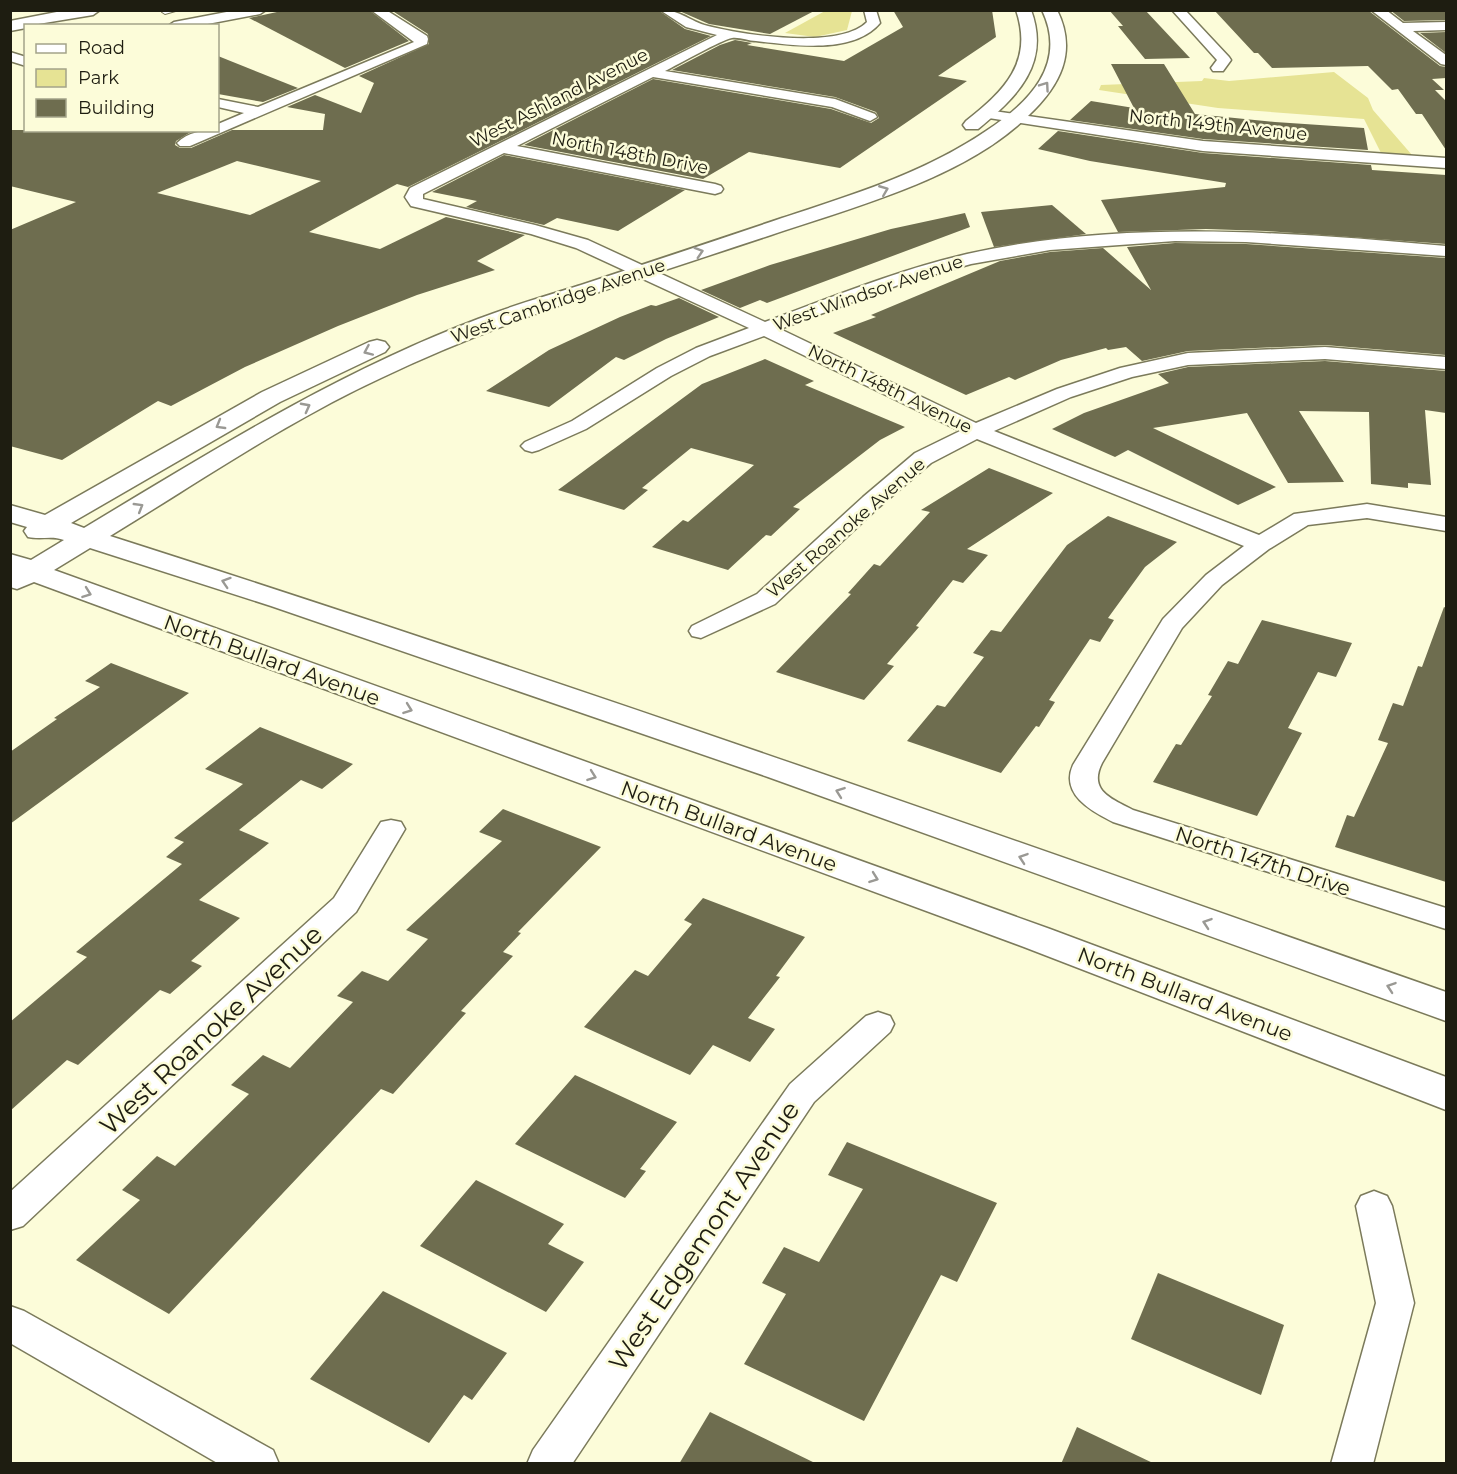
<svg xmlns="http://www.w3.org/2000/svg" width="1457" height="1474" viewBox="0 0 1457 1474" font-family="Montserrat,sans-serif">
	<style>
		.green { fill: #e6e394 }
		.building { fill: #6e6d4f; fill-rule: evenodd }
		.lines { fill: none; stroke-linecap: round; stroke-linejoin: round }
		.lane-casing { stroke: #7b7a5b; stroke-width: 2 }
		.street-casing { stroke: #7b7a5b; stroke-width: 3 }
		.secondary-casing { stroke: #7b7a5b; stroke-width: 3 }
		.lane { fill: #fff; fill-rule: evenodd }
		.street { fill: #fff; fill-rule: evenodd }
		.secondary { fill: #fff; fill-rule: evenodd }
		.oneway { stroke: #9a9994 }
		.labels { text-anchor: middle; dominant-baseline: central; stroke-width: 5; stroke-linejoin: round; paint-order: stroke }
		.far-street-label { font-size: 18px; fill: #1e1d11; stroke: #fcfcd9 }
		.street-label { font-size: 21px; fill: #1e1d11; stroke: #fcfcd9 }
		.near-street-label { font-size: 26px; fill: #1e1d11; stroke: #fcfcd9 }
	</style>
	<rect width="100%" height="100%" fill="#fcfcd9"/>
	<g class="green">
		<polygon points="825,11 852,11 847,30 815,37 785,33"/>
		<polygon points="1334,72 1368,98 1373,110 1412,155 1381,153 1364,119 1218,108 1099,90 1101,85 1202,81 1204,78 1229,81"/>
	</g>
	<g class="building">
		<polygon points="286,10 369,10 409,41 345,68 249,18"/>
		<path d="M391,10H658L685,29L711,36L408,187L397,184L309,232L380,249L446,217L525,235L477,261L495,270L417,295L338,326L245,367L171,406L158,401L62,460L10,446V230L76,202L10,186V130H194L176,141L175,145L180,148H191L232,130H323L325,114L287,107L315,95L361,113L374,83L359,76L429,44L428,34ZM237,161L321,181L250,215L157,193Z"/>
		<polygon points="677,10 816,10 770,34 709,24"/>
		<polygon points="893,10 992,10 996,37 938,76 967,81 840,168 749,152 703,179 524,145 653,79 831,109 871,123 879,118 876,112 835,97 672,70 720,45 735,40 752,43 747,45 844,61 903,27"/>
		<polygon points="1109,10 1145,10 1190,58 1145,59 1118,26 1123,26"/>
		<polygon points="1214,10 1369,11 1440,66 1446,67 1446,78 1432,79 1444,90 1435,90 1446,101 1446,150 1422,114 1416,114 1398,89 1392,90 1368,66 1272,68 1258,53 1254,53"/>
		<polygon points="1390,10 1446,10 1446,20 1404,21"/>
		<polygon points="1446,32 1446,53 1420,33"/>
		<polygon points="218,56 298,88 263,102 218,94"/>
		<polygon points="1111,64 1164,64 1195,114 1275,122 1364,128 1368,150 1203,139 1070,120 1091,101 1134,108"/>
		<polygon points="1058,131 1203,153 1371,165 1372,170 1446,175 1446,244 1266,231 1206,229 1118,232 1101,200 1225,187 1226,183 1090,161 1038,149"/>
		<polygon points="504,155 685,190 618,231 557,218 544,225 466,207 477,201 432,192"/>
		<polygon points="1052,205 1086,234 994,247 981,212"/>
		<polygon points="965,213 970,227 767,303 760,300 740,308 701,290 770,265 891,229"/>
		<polygon points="1175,243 1246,244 1446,258 1446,355 1325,345 1188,351 1142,361 1126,347 1108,350 1106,348 1061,360 1015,380 1009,377 966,395 833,333 876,317 871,315 1000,261 1050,252 1103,248 1151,290 1127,247"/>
		<polygon points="679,298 719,317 666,339 624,360 616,357 549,407 486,391 549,350 620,317 651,305 656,306"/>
		<polygon points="765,359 814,381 805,385 905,427 880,440 793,507 800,509 771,536 766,535 728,570 652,547 683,520 688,522 754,465 691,448 642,488 648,490 624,510 558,490 702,384"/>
		<polygon points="1325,361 1446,371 1446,413 1425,410 1431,485 1408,483 1408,488 1371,484 1369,412 1299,411 1344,482 1288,483 1247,413 1153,428 1276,487 1238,505 1128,450 1115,457 1052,429 1084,413 1169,383 1158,374 1188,367"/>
		<polygon points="989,468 1053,493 967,549 988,555 963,583 953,580 916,626 919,627 887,664 894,666 864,700 776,672 851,594 848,593 874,564 880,566 930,512 921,510"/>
		<polygon points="1108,516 1177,542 1145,567 1108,618 1114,620 1100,642 1090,639 1049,700 1055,702 1039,727 1036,726 1001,773 907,741 937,705 945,707 984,657 973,653 991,630 1001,632 1067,545"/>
		<polygon points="1444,607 1446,608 1446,882 1335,847 1347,815 1354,817 1388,743 1378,740 1393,703 1403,706 1418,666 1422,667"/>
		<polygon points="1262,620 1352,643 1336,677 1318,672 1288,728 1302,733 1257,816 1153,782 1176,744 1181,745 1212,696 1208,695 1228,661 1238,664"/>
		<polygon points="111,663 189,693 10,824 10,752 57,719 54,718 100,687 85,681"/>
		<polygon points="260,727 353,764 322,789 301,780 239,830 269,843 199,900 240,918 191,961 202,966 170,994 160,990 78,1065 67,1060 10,1111 10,1022 87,957 76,952 182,864 166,857 184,842 174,838 243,784 205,769"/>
		<polygon points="503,809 601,847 518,932 521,933 503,952 513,956 461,1011 466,1013 393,1094 381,1089 169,1314 76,1260 140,1200 122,1190 157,1156 175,1166 249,1094 231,1085 263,1055 290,1068 353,1002 337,996 362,971 388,981 428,939 406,930 502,841 479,832"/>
		<polygon points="703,898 805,937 776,976 780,977 748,1018 775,1029 750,1062 713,1045 690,1075 584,1027 635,970 648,976 692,924 684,920"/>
		<polygon points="575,1075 677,1122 640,1169 646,1171 625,1198 515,1144"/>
		<polygon points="847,1142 997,1203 957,1282 941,1275 864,1421 744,1364 786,1294 762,1283 784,1247 819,1262 863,1189 828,1175"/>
		<polygon points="476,1180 564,1224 548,1244 584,1262 546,1312 420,1246"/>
		<polygon points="1158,1273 1284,1325 1261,1395 1131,1339"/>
		<polygon points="383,1291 507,1353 472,1400 464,1395 429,1443 310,1379"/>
		<polygon points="710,1412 817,1464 679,1464"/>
		<polygon points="1077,1427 1155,1464 1061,1464"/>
	</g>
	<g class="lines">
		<defs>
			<polygon id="lane" points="179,10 165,14 162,12 164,10"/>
			<g id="street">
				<polygon points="237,10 266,10 260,14 197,26 168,26 174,22"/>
				<path d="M371,10H386L427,36L428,39L427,44L190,146H180L177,143C188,132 203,130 218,130V124L244,113L218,107V99L258,107L414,42Z"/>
				<path d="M660,10C681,10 689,21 708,26C744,35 839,50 867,22L864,10H876L880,23C853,55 793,45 756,41C748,41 740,37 732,38C723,39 677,65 665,71L835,99L875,114L877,117L870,121L832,107L653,77L517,146L715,184L721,186L723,189L721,192L715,194L504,153L423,194V199L535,225L588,240L765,322C832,297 898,270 967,254C1124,219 1288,232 1446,246V256L1246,242L1175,241L1050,250L971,264L901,284L780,329L976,423L1057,389L1120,368L1188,353L1325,347L1446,357V369L1325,359L1188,365L1132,377L1071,397L994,431L1259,535L1294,514L1367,504L1446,517V531L1367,518L1308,525L1269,549L1222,585L1182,628L1102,763C1088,791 1112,799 1133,810L1446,908V929L1113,822C1091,811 1060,794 1073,765L1163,619L1206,575L1244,546L977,439L931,463L879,507L775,604L701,638L692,636L689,631L692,626L757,594L863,497L915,453L960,431L764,336L710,356L671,376L586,429L539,450L532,452L525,450L521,446L525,442L572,421L657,368L696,348L749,328L576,248L531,234L411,206L405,197L410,188L717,35L686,27Z"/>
				<polygon points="1172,10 1185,10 1229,57 1231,60 1223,71 1213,71 1211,68 1217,60"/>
				<polygon points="1371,10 1386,10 1403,23 1446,22 1446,30 1413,31 1446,55 1446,65 1441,64"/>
				<polygon points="10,52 26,57 26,66 10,61"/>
				<polygon points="987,110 1203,141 1446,158 1446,168 1203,151 982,117 980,114"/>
				<polygon points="391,820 401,822 405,829 356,912 23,1226 10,1230 10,1192 334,898 381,822"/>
				<polygon points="878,1012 890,1016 894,1024 890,1032 814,1102 572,1464 527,1464 533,1450 790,1084 866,1016"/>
				<polygon points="1374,1191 1387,1196 1392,1206 1414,1303 1373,1464 1331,1464 1376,1303 1356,1206 1361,1196"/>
				<polygon points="10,1306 24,1311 273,1450 279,1464 219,1464 10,1343"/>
			</g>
			<g id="secondary">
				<polygon points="67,10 100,10 93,15 26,26 26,28 10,31 10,21"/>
				<path d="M1016,10H1031C1051,64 1017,97 978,129H966L963,125L966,121C1004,91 1034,62 1016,10Z"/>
				<path d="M1042,10H1057C1078,52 1060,86 1028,116C965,178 854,207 771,235C640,279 506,318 381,378C286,422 199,482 110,536C559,679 1002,836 1446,992V1021L768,777L271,606L90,548L54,570L1050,929L1446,1077V1110L1024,947L34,582L17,589L10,587V554L31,560L64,540C51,535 42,540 28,537L24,531L27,527L10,522V505L45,515L262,392L369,342L377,340L385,342L389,347L385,352L280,402L71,523L84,528C212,451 338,372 478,319C511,306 546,296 581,285C648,263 715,241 782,218C852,195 924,173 986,131C1029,103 1068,64 1042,10Z"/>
			</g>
		</defs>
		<use href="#lane" class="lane-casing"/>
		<use href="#street" class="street-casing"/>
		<use href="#secondary" class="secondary-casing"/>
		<use href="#lane" class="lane"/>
		<use href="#street" class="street"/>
		<use href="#secondary" class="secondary"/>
	</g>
	<defs><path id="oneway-chevron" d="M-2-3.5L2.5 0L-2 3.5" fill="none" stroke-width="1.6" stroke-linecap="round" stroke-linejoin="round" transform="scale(1.5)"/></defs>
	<g class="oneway">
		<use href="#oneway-chevron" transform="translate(1045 86) rotate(-55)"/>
		<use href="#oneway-chevron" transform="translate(884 190) rotate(-22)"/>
		<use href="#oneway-chevron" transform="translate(699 252) rotate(-18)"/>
		<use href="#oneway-chevron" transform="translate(368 351) rotate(156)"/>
		<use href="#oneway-chevron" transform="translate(306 407) rotate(-28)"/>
		<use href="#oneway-chevron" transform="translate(220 425) rotate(150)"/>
		<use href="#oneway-chevron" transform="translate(139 507) rotate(-31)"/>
		<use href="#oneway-chevron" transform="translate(226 582) rotate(-162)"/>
		<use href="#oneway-chevron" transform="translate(87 593) rotate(20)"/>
		<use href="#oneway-chevron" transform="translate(408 709) rotate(20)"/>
		<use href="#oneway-chevron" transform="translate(592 776) rotate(20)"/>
		<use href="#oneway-chevron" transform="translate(840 792) rotate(-160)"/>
		<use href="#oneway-chevron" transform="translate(1023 858) rotate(-161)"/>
		<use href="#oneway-chevron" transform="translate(874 878) rotate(20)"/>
		<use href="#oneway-chevron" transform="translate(1207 923) rotate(-161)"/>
		<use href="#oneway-chevron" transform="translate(1391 987) rotate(-161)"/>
	</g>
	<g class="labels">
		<g class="far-street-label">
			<text transform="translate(559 98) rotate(-27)">West Ashland Avenue</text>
			<text transform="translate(1218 125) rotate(6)">North 149th Avenue</text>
			<text transform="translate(630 153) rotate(11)">North 148th Drive</text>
			<text transform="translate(868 293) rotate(-19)">West Windsor Avenue</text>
			<text transform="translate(558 301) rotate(-19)">West Cambridge Avenue</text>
			<text transform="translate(890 389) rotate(26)">North 148th Avenue</text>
			<text transform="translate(846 528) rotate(-41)">West Roanoke Avenue</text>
		</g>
		<g class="street-label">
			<text transform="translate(272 660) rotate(20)">North Bullard Avenue</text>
			<text transform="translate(729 826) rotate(20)">North Bullard Avenue</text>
			<text transform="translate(1263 861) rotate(18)">North 147th Drive</text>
			<text transform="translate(1185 994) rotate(21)">North Bullard Avenue</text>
		</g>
		<g class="near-street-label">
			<text transform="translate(211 1030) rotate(-43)">West Roanoke Avenue</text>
			<text transform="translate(704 1236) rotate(-56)">West Edgemont Avenue</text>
		</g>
	</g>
	<rect width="1457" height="1474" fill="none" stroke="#1e1d11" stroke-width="24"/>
	<rect x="24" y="24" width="195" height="108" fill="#fcfcd9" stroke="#a3a389" stroke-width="1.5"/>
	<rect x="36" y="44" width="30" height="9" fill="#ffffff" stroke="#a3a389" stroke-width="1.5"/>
	<text x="78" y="54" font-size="18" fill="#1e1d11">Road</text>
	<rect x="36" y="69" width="30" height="18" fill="#e6e394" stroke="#a3a389" stroke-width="1.5"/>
	<text x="78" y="84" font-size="18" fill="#1e1d11">Park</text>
	<rect x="36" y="99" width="30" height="18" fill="#6e6d4f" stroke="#a3a389" stroke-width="1.5"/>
	<text x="78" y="114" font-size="18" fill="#1e1d11">Building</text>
</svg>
